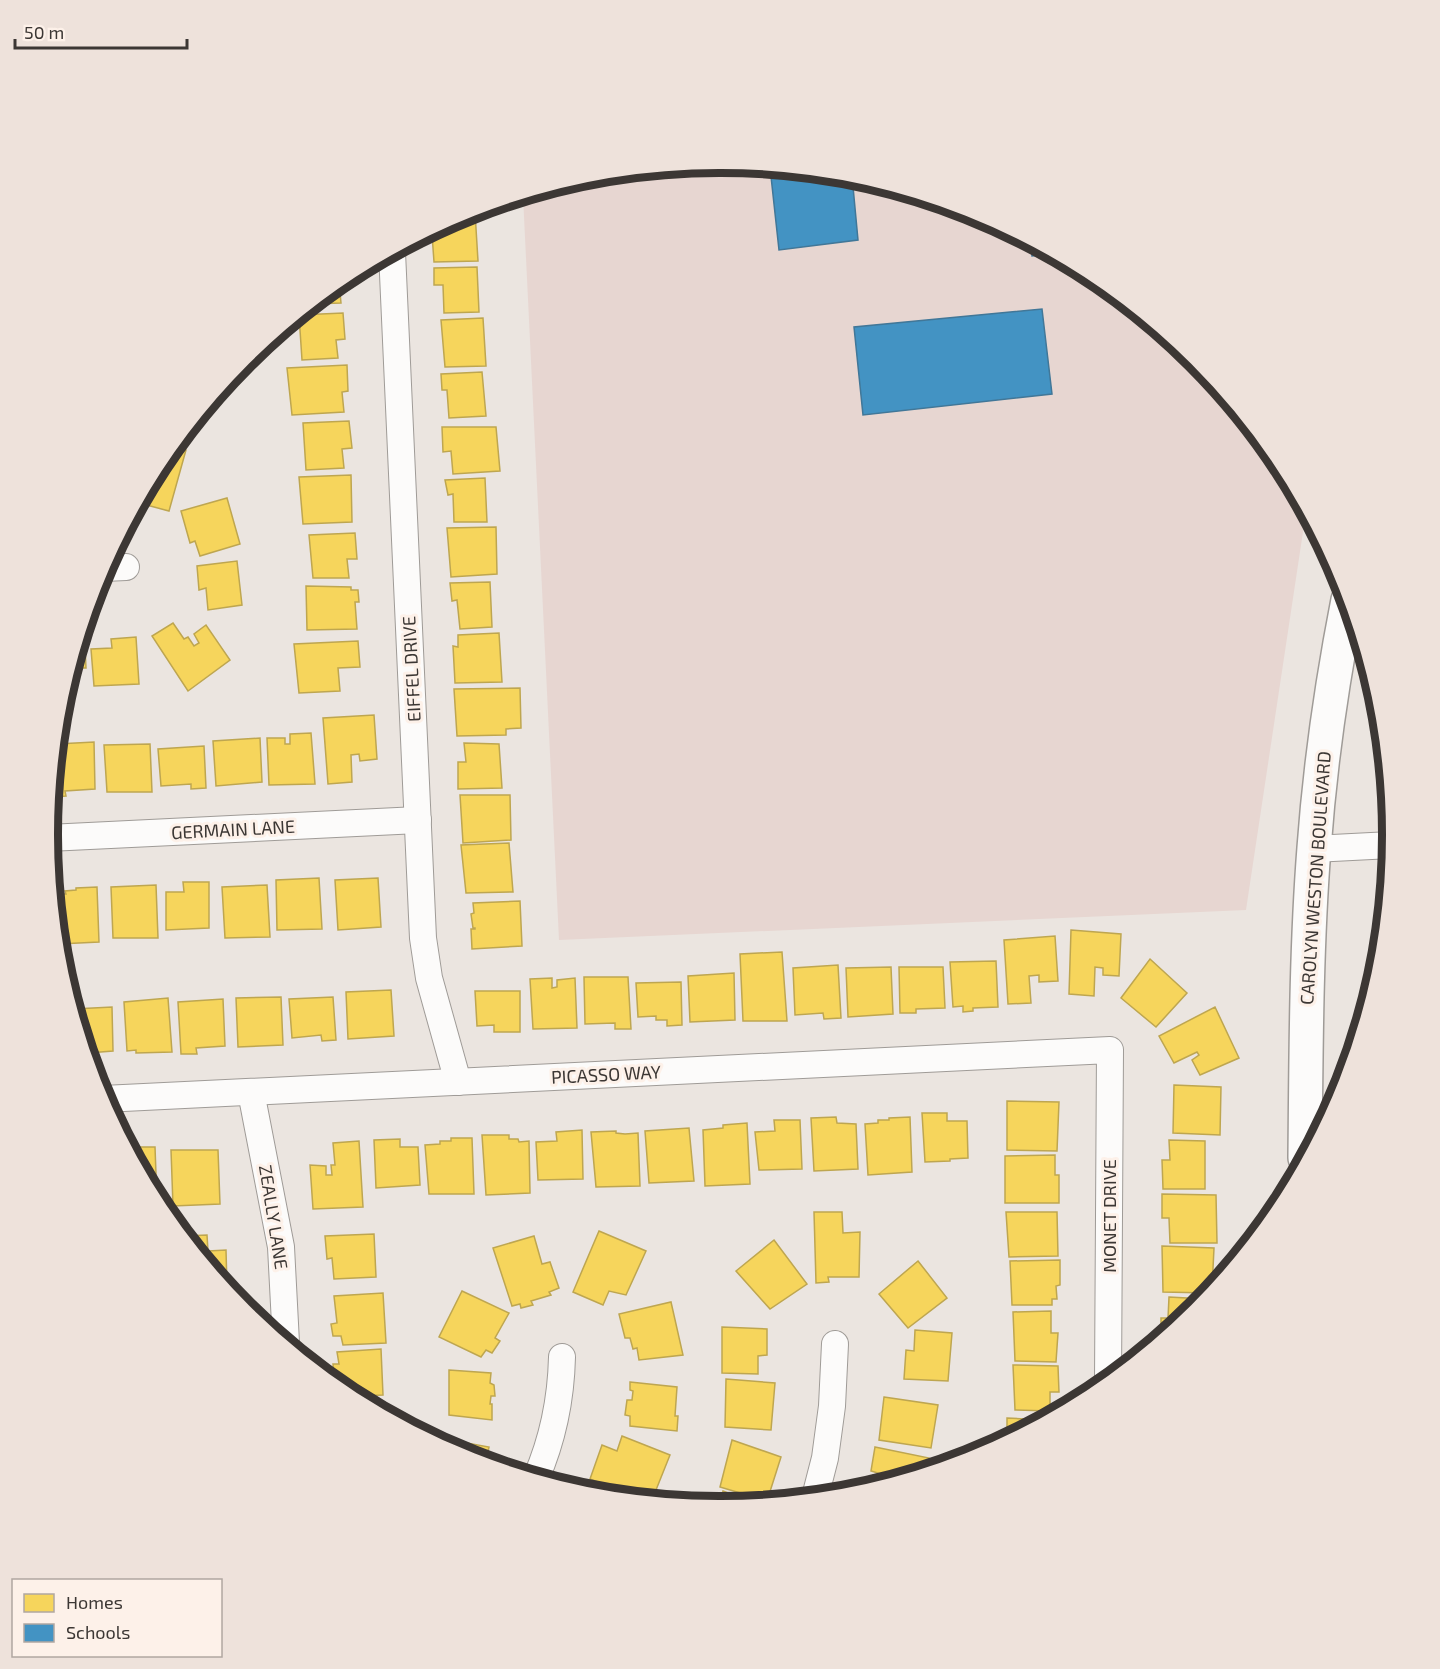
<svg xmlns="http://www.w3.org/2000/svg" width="1440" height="1669" viewBox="0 0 1440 1669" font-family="'Exo 2',sans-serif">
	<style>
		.education { fill: #e7d6d1 }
		.homes { fill: #f6d55c; stroke: #bea650; stroke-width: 1.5 }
		.schools { fill: #4393c3; stroke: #417798; stroke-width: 1.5 }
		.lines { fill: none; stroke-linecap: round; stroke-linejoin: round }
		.street-casing { stroke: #9f9b97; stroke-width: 28 }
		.secondary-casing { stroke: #9f9b97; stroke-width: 36 }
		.street { stroke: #fcfbfa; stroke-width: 26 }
		.secondary { stroke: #fcfbfa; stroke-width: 33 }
		.labels { text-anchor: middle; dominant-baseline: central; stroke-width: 6; stroke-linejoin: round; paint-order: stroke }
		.street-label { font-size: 18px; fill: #3c3734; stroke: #fdf1e9 }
		.rim { fill: none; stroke: #3c3734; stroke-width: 8 }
	</style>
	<rect width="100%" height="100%" fill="#ebe5e0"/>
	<polygon class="education" points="720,163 851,175 977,214 1094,276 1195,360 1279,461 1306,512 1246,910 559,940 523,196 589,175"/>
	<g class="homes">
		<polygon points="475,212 478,261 434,262 432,234 441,233 440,226 463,214"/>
		<polygon points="477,267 479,312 444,313 443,285 434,285 434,268"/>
		<polygon points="339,282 341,303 312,304"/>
		<polygon points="343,313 345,339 336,340 338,358 302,360 299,315"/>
		<polygon points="483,318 486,366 445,367 441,320"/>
		<polygon points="347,365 348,391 342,392 344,412 292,415 287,368"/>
		<polygon points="482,372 486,416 449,418 447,390 442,390 441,374"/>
		<polygon points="349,421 352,448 342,449 344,468 306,470 303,423"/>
		<polygon points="442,427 496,427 500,471 453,474 451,451 443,452"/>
		<polygon points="174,446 186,450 169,511 139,503 161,461 165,457 167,458"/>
		<polygon points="351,475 352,522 303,524 299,477"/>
		<polygon points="485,478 487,522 454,522 453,494 448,495 445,480"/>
		<polygon points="227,498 240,544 200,556 195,541 190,543 181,511"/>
		<polygon points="496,527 497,574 451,577 447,528"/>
		<polygon points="355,533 357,559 347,559 349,578 313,578 309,535"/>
		<polygon points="237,561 242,605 208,610 206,588 199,590 197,566"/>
		<polygon points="490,582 492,627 460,629 457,600 452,601 450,583"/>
		<polygon points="306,586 351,587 351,590 358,590 359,602 355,602 357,629 307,630"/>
		<polygon points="173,623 184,639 188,637 194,646 199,643 194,634 206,625 230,660 188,691 152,636"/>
		<polygon points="84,626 86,668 72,668"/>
		<polygon points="499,633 502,682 455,683 453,646 458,647 458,635"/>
		<polygon points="136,637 139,684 94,686 91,649 112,648 111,639"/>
		<polygon points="358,641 360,667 338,668 340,691 299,693 294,644"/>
		<polygon points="520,688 521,728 506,729 506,735 457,736 454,689"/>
		<polygon points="374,715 377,759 360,761 359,754 351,755 352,782 328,784 323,718"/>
		<polygon points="311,733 315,784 269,785 267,738 285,738 285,744 290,744 290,734"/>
		<polygon points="260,738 262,782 216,786 213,741"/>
		<polygon points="94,742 95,789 65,791 66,796 52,797 57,744"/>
		<polygon points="464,743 499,744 502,788 458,789 458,762 466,762"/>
		<polygon points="150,744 152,792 107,792 104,745"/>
		<polygon points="204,746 206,788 191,789 191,784 161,786 158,749"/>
		<polygon points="460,795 510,795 511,840 463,843"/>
		<polygon points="509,843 513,892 466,893 461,845"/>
		<polygon points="319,878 322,929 277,930 276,880"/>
		<polygon points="378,878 381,927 338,930 335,880"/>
		<polygon points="183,882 209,882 209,928 166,930 166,892 184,892"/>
		<polygon points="1383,884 1387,884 1384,911"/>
		<polygon points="156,885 158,938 113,938 111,887"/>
		<polygon points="267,885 270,937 225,938 222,887"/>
		<polygon points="97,887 99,942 59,944 54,894 66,894 65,891 76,890 76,888"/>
		<polygon points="520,901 522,946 472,949 471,929 475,929 475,928 473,928 471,914 474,913 473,903"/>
		<polygon points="1071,930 1121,934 1119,976 1103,975 1103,968 1095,967 1094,996 1069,994"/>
		<polygon points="1055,936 1058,981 1039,982 1039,975 1029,976 1031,1003 1008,1004 1004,940"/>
		<polygon points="782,952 787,1021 743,1021 740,954"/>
		<polygon points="1150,959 1187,993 1156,1027 1121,998"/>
		<polygon points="996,961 998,1007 973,1008 973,1011 963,1012 963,1006 953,1007 950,962"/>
		<polygon points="838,965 841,1018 824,1019 823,1013 795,1015 793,968"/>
		<polygon points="891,967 893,1014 848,1017 846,968"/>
		<polygon points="899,967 943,967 945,1008 916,1009 916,1013 900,1013"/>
		<polygon points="734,973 735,1020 690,1022 688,976"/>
		<polygon points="584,977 628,977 631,1029 615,1029 615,1023 585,1024"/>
		<polygon points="552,978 552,988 557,987 557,980 575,978 577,1028 533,1029 530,979"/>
		<polygon points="681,982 682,1025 667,1026 667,1020 656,1020 656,1016 638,1017 636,983"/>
		<polygon points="391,990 394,1036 348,1039 346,992"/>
		<polygon points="475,991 520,991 520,1032 494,1032 494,1025 477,1026"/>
		<polygon points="281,997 283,1045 238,1047 236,998"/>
		<polygon points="333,997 336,1040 322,1041 321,1035 292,1038 289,999"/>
		<polygon points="168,998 172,1052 136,1053 136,1050 127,1051 124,1002"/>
		<polygon points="223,999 225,1046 196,1048 197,1054 181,1054 178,1002"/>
		<polygon points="112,1007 113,1051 88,1053 74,1009"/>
		<polygon points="1215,1007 1239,1058 1200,1075 1192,1060 1199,1055 1197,1052 1174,1063 1159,1036"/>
		<polygon points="1174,1085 1221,1087 1220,1135 1173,1133"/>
		<polygon points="1007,1101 1059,1102 1057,1151 1007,1150"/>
		<polygon points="922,1113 947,1113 947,1121 967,1121 968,1158 950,1159 950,1161 925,1162"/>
		<polygon points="836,1117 837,1123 856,1124 858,1169 814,1171 811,1118"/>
		<polygon points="910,1117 912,1172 868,1175 865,1124 878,1123 878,1120 889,1120 889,1118"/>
		<polygon points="774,1120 800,1120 802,1169 759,1170 755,1132 775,1131"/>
		<polygon points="747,1123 750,1184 705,1186 703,1130 723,1128 723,1125"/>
		<polygon points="689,1128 694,1181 649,1183 645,1131"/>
		<polygon points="582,1130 583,1179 538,1180 536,1142 557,1141 556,1132"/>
		<polygon points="616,1131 616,1133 625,1134 638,1133 640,1186 596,1187 591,1132"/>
		<polygon points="482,1135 509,1135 509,1139 518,1139 519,1142 529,1141 530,1193 486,1195"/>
		<polygon points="451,1138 472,1138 474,1194 429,1194 425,1145 440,1144 440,1141 451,1141"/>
		<polygon points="400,1139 400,1147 418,1147 420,1185 376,1188 374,1140"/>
		<polygon points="1169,1140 1205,1141 1205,1189 1163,1189 1162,1160 1170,1160"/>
		<polygon points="359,1141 363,1207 313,1209 310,1165 326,1166 326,1175 332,1175 331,1165 335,1165 333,1143"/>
		<polygon points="129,1147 155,1147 157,1201"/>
		<polygon points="171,1150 218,1150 220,1204 173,1206"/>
		<polygon points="1055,1155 1055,1175 1059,1175 1059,1203 1005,1203 1005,1156"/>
		<polygon points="1162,1194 1216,1195 1217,1243 1170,1243 1169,1218 1162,1218"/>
		<polygon points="814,1212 842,1212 843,1233 860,1232 859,1277 828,1277 829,1282 816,1283"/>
		<polygon points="1006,1212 1057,1212 1058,1256 1009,1257"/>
		<polygon points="599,1231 646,1251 626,1295 609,1291 603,1305 573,1292"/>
		<polygon points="374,1234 376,1277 334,1279 332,1258 327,1259 325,1236"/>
		<polygon points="207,1235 208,1251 226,1250 227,1286 185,1236"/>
		<polygon points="534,1236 542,1264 550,1262 559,1288 549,1292 551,1295 531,1301 533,1305 521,1308 520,1304 512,1306 493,1248"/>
		<polygon points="774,1240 807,1284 770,1309 736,1271"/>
		<polygon points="1162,1246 1214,1248 1212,1289 1209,1293 1163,1292"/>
		<polygon points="1060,1260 1060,1285 1056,1286 1057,1299 1052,1299 1052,1305 1012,1305 1010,1261"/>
		<polygon points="918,1261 947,1298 908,1328 879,1294"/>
		<polygon points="462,1291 509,1313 495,1338 500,1341 492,1353 486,1350 481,1357 439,1337"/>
		<polygon points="383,1293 386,1343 343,1345 341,1336 333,1336 331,1324 337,1323 334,1296"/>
		<polygon points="1169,1297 1204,1299 1195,1310 1161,1338 1161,1318 1168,1318"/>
		<polygon points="671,1302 683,1355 639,1360 637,1348 633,1349 630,1338 625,1338 619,1314"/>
		<polygon points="1051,1311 1051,1333 1058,1333 1056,1362 1015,1361 1013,1312"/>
		<polygon points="722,1327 767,1329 767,1355 758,1356 758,1374 722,1373"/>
		<polygon points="915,1330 952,1333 948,1381 904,1379 906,1350 914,1351"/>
		<polygon points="381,1349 383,1395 352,1396 340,1388 339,1376 334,1376 333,1364 339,1364 337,1352"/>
		<polygon points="1013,1365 1058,1366 1059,1392 1050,1392 1050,1411 1015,1410"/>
		<polygon points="449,1370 491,1373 490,1383 494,1385 495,1396 491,1396 490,1404 492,1404 492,1420 449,1415"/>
		<polygon points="726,1379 775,1383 771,1430 725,1427"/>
		<polygon points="630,1382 677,1387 675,1416 678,1416 677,1431 630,1426 630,1416 625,1415 627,1400 632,1400 633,1391 630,1390"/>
		<polygon points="884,1397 938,1405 931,1448 879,1440"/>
		<polygon points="382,1412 400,1412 399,1421"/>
		<polygon points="1007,1418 1044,1420 1007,1439"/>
		<polygon points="622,1436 670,1455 652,1500 643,1499 590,1479 602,1445 617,1451"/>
		<polygon points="445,1439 489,1447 486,1462 463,1455 444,1445"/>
		<polygon points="732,1440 781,1457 767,1501 720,1487"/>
		<polygon points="875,1447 929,1458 927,1471 871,1488 873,1475 878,1475 878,1473 871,1471"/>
		<polygon points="723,1491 754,1503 719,1506"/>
	</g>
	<g class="schools">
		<polygon points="770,167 852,176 858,240 779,250"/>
		<polygon points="1031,242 1052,254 1032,256"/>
		<polygon points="1042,309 1052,394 863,415 854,327"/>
	</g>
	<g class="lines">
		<defs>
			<g id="street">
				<polyline points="392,252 423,938 429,978 458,1082"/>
				<polyline points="104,568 126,567"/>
				<polyline points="48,838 418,820"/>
				<polyline points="1313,849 1391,845"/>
				<polyline points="251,1092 281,1247 286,1343"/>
				<polyline points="103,1099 1110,1050 1108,1381"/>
				<path d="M536,1478C553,1439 561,1400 562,1357"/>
				<polyline points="815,1497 825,1458 832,1406 835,1344"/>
			</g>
			<path id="secondary" d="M1305,1158C1306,1055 1306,951 1314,848C1320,765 1332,682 1348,600"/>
		</defs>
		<use href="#street" class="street-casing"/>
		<use href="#secondary" class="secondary-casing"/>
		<use href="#street" class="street"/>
		<use href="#secondary" class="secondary"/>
	</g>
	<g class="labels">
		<g class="street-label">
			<text transform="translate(411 669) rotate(-93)">EIFFEL DRIVE</text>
			<text transform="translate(233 829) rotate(-3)">GERMAIN LANE</text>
			<text transform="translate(1315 878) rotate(-86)">CAROLYN WESTON BOULEVARD</text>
			<text transform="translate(606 1074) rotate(-3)">PICASSO WAY</text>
			<text transform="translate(1109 1216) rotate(-90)">MONET DRIVE</text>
			<text transform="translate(274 1217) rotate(81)">ZEALLY LANE</text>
		</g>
	</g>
	<path d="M0 0H1440V1669H0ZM719 173H721A661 661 0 0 1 1382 834V835A661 661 0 0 1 721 1496H719A661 661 0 0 1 58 835V834A661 661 0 0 1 719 173Z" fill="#eee2db" fill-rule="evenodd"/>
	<path class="rim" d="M719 173H721A661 661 0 0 1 1382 834V835A661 661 0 0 1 721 1496H719A661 661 0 0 1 58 835V834A661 661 0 0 1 719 173Z"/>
	<rect x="12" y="1579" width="210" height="78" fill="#fdf1e9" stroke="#b0a7a1" stroke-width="1.5"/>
	<rect x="24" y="1594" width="30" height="18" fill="#f6d55c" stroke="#b0a7a1" stroke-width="1.5"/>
	<text x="66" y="1609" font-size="18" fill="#3c3734">Homes</text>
	<rect x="24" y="1624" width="30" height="18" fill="#4393c3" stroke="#b0a7a1" stroke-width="1.5"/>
	<text x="66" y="1639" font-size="18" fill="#3c3734">Schools</text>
	<path d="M15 39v9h172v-9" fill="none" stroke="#3c3734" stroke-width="3"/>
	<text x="24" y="39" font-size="18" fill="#3c3734" stroke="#fdf1e9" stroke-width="4.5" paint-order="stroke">50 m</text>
</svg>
